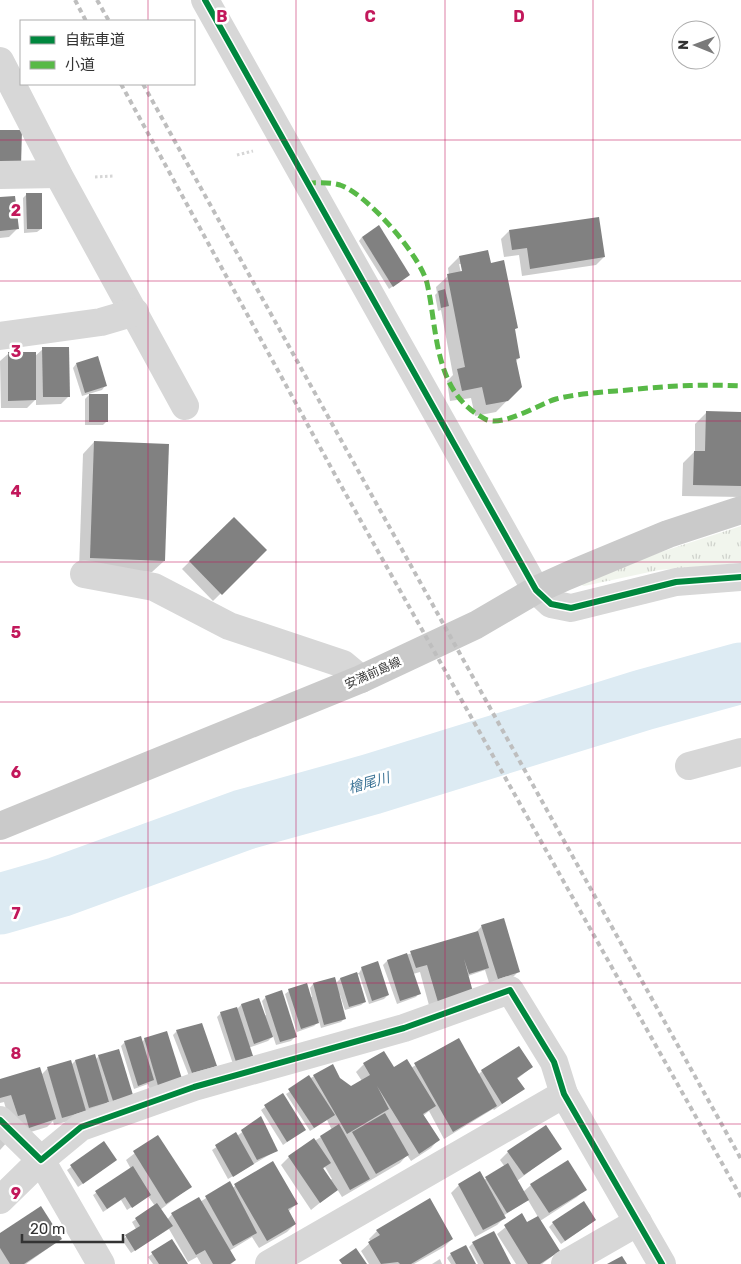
<svg xmlns="http://www.w3.org/2000/svg" width="741" height="1264" viewBox="0 0 741 1264" font-family="Rubik,'Noto Sans JP',sans-serif">
	<style>
		.grass { fill: url(#grass-tufts) }
		.shadow { fill: #0003; fill-rule: evenodd }
		.lines { fill: none; stroke-linecap: round; stroke-linejoin: round }
		.river { stroke: #ddebf3; stroke-width: 61 }
		.building { fill: #818181 }
		.path { stroke: #d6d6d6; stroke-width: 3; stroke-dasharray: 2.5 2.5; stroke-linecap: butt }
		.minor { stroke: #d7d7d7; stroke-width: 28 }
		.major { stroke: #cacaca; stroke-width: 28 }
		.rail { stroke: #bebebe; stroke-width: 4; stroke-dasharray: 5 4; stroke-linecap: butt }
		.quiet { stroke: #58b947; stroke-width: 5; stroke-dasharray: 10 5; stroke-linecap: butt }
		.cycleway-casing { stroke: #fff; stroke-width: 9 }
		.cycleway { stroke: #00873e; stroke-width: 6 }
		.grid { fill: none; stroke: #c2185b; stroke-width: 1; stroke-opacity: 0.55 }
		.labels { text-anchor: middle; dominant-baseline: central; stroke-width: 5; stroke-linejoin: round; paint-order: stroke }
		.street-label { font-size: 12px; fill: #333; stroke: #fff }
		.water-label { font-size: 14px; font-style: italic; fill: #3f7597; stroke: #fff }
		.grid-label { font-size: 16px; text-anchor: middle; font-weight: bold; fill: #c2185b; stroke: #fff; stroke-width: 5; stroke-linejoin: round; paint-order: stroke }
	</style>
	<defs>
		<pattern id="grass-tufts" width="24" height="20" patternUnits="userSpaceOnUse" patternTransform="scale(1.25)"><rect width="24" height="20" fill="#f1f5ed"/><path d="M3 7l-1-3M5 7V3M7 7l1-3M15 17l-1-3M17 17v-4M19 17l1-3" fill="none" stroke="#cfd2cc"/></pattern>
	</defs>
	<rect width="100%" height="100%" fill="#fff"/>
	<polygon class="grass" points="741,526 741,563 659,570 584,586 579,584 584,577"/>
	<g class="shadow">
		<polygon points="27,194 41,229 37,232 24,233 23,198"/>
		<polygon points="0,199 17,229 9,237 0,238"/>
		<polygon points="598,218 604,257 596,265 522,276 519,255 504,257 501,239 509,231"/>
		<polygon points="362,237 409,275 389,289 359,241"/>
		<path d="M459,257L490,264L516,328L514,330L519,358L515,362L520,387L496,412L475,416L471,398L450,401L447,381L453,375L441,310L438,311L435,295L437,293L436,287L449,275L448,268ZM459,264H462L464,277H462Z"/>
		<polygon points="43,349 69,396 61,404 36,405 36,399 27,408 1,408 0,361 8,354 34,357"/>
		<polygon points="76,364 105,386 102,390 82,396 73,368"/>
		<polygon points="89,395 107,421 103,425 85,425 85,399"/>
		<polygon points="707,412 741,413 741,497 682,496 683,463 695,451 695,424"/>
		<polygon points="94,442 164,561 152,572 79,569 83,454"/>
		<polygon points="234,518 265,550 213,601 182,569"/>
		<polygon points="482,926 518,972 510,980 490,986 485,970 468,976 430,1009 420,972 413,974 419,993 416,997 397,1004 383,965 387,961 475,933"/>
		<polygon points="362,968 388,995 384,999 369,1004 359,974 357,975 365,1002 361,1005 345,1010 340,995 338,995 344,1019 341,1022 321,1028 319,1021 314,1026 297,1032 285,994 289,991 312,997 310,988 313,984 334,979 335,984 340,979 359,973"/>
		<polygon points="266,997 295,1037 291,1041 276,1045 273,1036 268,1041 248,1048 233,1064 217,1017 221,1013 236,1010 241,1005 258,1000 264,1016 266,1015 262,1001"/>
		<polygon points="177,1031 215,1065 211,1069 189,1076 173,1035"/>
		<polygon points="145,1039 181,1081 152,1096 148,1084 134,1089 121,1046 125,1042 141,1043"/>
		<path d="M458,1039L478,1075L482,1071L532,1067L517,1079L523,1089L494,1110L493,1109L444,1139L429,1111L423,1116L438,1140L431,1148L411,1161L407,1155L400,1163L342,1197L337,1189L311,1210L281,1165L289,1157L332,1130L327,1120L310,1131L286,1094L314,1076L339,1078L351,1088L362,1081L356,1072L364,1064L393,1069L411,1068ZM325,1167L332,1179L330,1180L323,1169Z"/>
		<polygon points="99,1056 132,1094 109,1104 108,1101 104,1106 76,1119 54,1125 53,1121 47,1127 21,1135 10,1123 4,1102 0,1103 0,1080 41,1075 47,1069 70,1062 71,1065 75,1061 95,1060"/>
		<polygon points="282,1095 300,1133 283,1145 261,1110"/>
		<polygon points="261,1118 276,1151 228,1179 212,1150 236,1134 237,1136"/>
		<polygon points="0,1130 10,1139 0,1150"/>
		<polygon points="157,1136 190,1187 160,1210 167,1220 172,1214 200,1202 229,1183 232,1188 273,1163 296,1204 288,1212 295,1224 287,1232 259,1248 252,1237 229,1251 235,1260 231,1264 201,1264 197,1257 188,1262 169,1229 131,1253 122,1240 136,1229 132,1222 155,1206 148,1196 127,1210 121,1200 103,1212 93,1195 131,1169 126,1160"/>
		<polygon points="104,1143 112,1163 78,1187 67,1170"/>
		<polygon points="560,1148 517,1181 523,1192 531,1185 585,1189 577,1197 540,1221 559,1251 542,1264 516,1264 497,1234 521,1215 527,1224 538,1217 528,1200 503,1216 504,1218 497,1225 475,1237 451,1193 459,1185 484,1180 505,1167 500,1160 508,1152"/>
		<polygon points="595,1220 561,1244 549,1227 553,1223"/>
		<polygon points="377,1231 452,1239 444,1247 414,1264 369,1264 361,1251 371,1242 369,1239"/>
		<polygon points="0,1235 61,1239 26,1264 0,1264"/>
		<polygon points="172,1240 187,1264 153,1264 148,1257"/>
		<polygon points="473,1243 509,1264 478,1264 469,1247"/>
		<polygon points="451,1254 474,1264 451,1264 447,1258"/>
		<polygon points="440,1259 442,1264 432,1264"/>
	</g>
	<g class="lines">
		<polyline class="river" points="0,904 59,887 243,820 372,784 643,700 741,673"/>
	</g>
	<g class="building">
		<polygon points="0,130 22,130 21,166 0,166"/>
		<polygon points="26,193 42,193 42,229 27,229"/>
		<polygon points="15,196 19,229 0,231 0,197"/>
		<polygon points="599,217 605,257 530,269 527,248 512,250 509,230"/>
		<polygon points="379,225 410,275 393,287 362,237"/>
		<polygon points="488,250 491,263 504,260 518,328 515,329 520,358 516,359 522,387 508,401 486,405 482,387 462,391 457,369 465,367 447,274 462,271 459,256"/>
		<polygon points="445,289 449,306 441,308 438,291"/>
		<polygon points="42,347 69,347 70,397 43,397"/>
		<polygon points="8,352 36,352 36,400 8,401"/>
		<polygon points="98,356 107,386 85,393 76,363"/>
		<rect x="89" y="394" width="19" height="28"/>
		<polygon points="706,411 741,412 741,486 693,485 694,451 705,451"/>
		<polygon points="94,441 169,444 165,561 90,558"/>
		<polygon points="234,517 267,550 222,595 189,561"/>
		<polygon points="504,918 520,972 498,979 481,925"/>
		<polygon points="478,931 489,968 469,974 464,959 473,992 438,1002 427,965 416,968 410,951"/>
		<polygon points="407,953 421,994 400,1001 387,960"/>
		<polygon points="378,961 389,995 372,1001 361,967"/>
		<polygon points="357,972 366,1002 349,1007 340,978"/>
		<polygon points="335,977 346,1019 324,1025 313,983"/>
		<polygon points="307,983 319,1023 301,1029 288,989"/>
		<polygon points="282,990 297,1037 280,1042 265,996"/>
		<polygon points="259,998 273,1037 254,1044 241,1004"/>
		<polygon points="237,1007 253,1056 236,1062 220,1012"/>
		<polygon points="202,1023 217,1066 192,1073 176,1030"/>
		<polygon points="167,1031 183,1082 159,1089 144,1038"/>
		<polygon points="141,1036 154,1080 138,1086 124,1041"/>
		<polygon points="459,1038 497,1106 453,1132 414,1063"/>
		<polygon points="519,1046 533,1067 517,1078 525,1089 502,1104 481,1070"/>
		<polygon points="119,1049 133,1095 113,1101 98,1055"/>
		<polygon points="384,1051 394,1067 407,1059 436,1106 423,1114 440,1140 419,1154 377,1086 389,1109 347,1134 313,1075 333,1064 340,1078 351,1086 370,1075 363,1063"/>
		<polygon points="95,1054 109,1102 89,1108 75,1060"/>
		<polygon points="71,1060 86,1111 62,1118 47,1067"/>
		<polygon points="40,1067 56,1119 29,1128 25,1114 18,1116 11,1095 0,1098 0,1079"/>
		<polygon points="309,1075 335,1115 314,1128 288,1089"/>
		<polygon points="283,1093 306,1130 287,1142 264,1105"/>
		<polygon points="385,1113 409,1155 376,1174 352,1132"/>
		<polygon points="261,1116 278,1151 257,1160 241,1130"/>
		<polygon points="339,1124 370,1179 350,1190 320,1136"/>
		<polygon points="546,1125 562,1149 524,1175 507,1151"/>
		<polygon points="236,1132 254,1164 233,1177 215,1145"/>
		<polygon points="158,1135 192,1187 166,1204 133,1151"/>
		<polygon points="314,1138 331,1163 323,1168 338,1190 320,1203 288,1156"/>
		<polygon points="104,1141 117,1160 83,1184 70,1165"/>
		<polygon points="568,1160 587,1190 549,1213 530,1184"/>
		<polygon points="273,1161 298,1204 288,1209 296,1224 267,1241 234,1184"/>
		<polygon points="508,1163 529,1200 507,1213 485,1177"/>
		<polygon points="133,1166 151,1195 132,1208 125,1197 107,1209 95,1191"/>
		<polygon points="480,1171 506,1218 483,1230 458,1184"/>
		<polygon points="230,1181 257,1233 233,1246 205,1196"/>
		<polygon points="199,1197 236,1260 230,1264 213,1264 205,1250 196,1255 171,1213"/>
		<polygon points="430,1198 453,1239 411,1264 400,1264 398,1262 381,1264 368,1242 380,1235 376,1230"/>
		<polygon points="584,1201 596,1220 565,1241 552,1222"/>
		<polygon points="157,1203 173,1226 135,1251 125,1235 140,1226 135,1218"/>
		<polygon points="41,1206 62,1239 24,1264 10,1264 0,1248 0,1233"/>
		<polygon points="522,1213 527,1222 538,1216 560,1251 540,1264 528,1264 504,1225"/>
		<polygon points="494,1231 511,1264 484,1264 472,1242"/>
		<polygon points="172,1239 188,1264 159,1264 151,1252"/>
		<polygon points="466,1245 476,1264 456,1264 450,1253"/>
		<polygon points="356,1248 367,1264 342,1264 339,1260"/>
		<polygon points="622,1256 627,1264 607,1264"/>
	</g>
	<g class="lines">
		<g class="path">
			<polyline points="237,155 253,151"/>
			<polyline points="95,177 114,176"/>
		</g>
		<g class="minor">
			<polyline points="205,0 536,590 551,604 571,608 676,582 741,577"/>
			<polyline points="0,61 58,174 185,406"/>
			<polyline points="0,175 58,174"/>
			<polyline points="0,336 101,322 135,312"/>
			<polyline points="84,574 154,587 229,626 343,664 361,679"/>
			<polyline points="689,766 741,752"/>
			<polyline points="0,1120 41,1160 81,1127 194,1087 404,1028 510,990 554,1062 564,1094 662,1264"/>
			<polyline points="0,1200 41,1160 101,1264"/>
			<polyline points="269,1264 564,1094"/>
			<polyline points="565,1264 638,1222"/>
		</g>
		<polyline class="major" points="0,826 361,679 476,625 536,590 567,576 668,534 741,510"/>
		<g class="rail">
			<polyline points="75,0 86,21"/>
			<polyline points="97,0 109,21"/>
			<polyline points="121,84 339,482 741,1197"/>
			<polyline points="143,84 741,1159"/>
		</g>
		<path class="quiet" d="M306,183C317,183 330,182 340,185C367,194 420,255 427,283C438,331 433,392 485,419C502,428 539,404 556,399C580,393 604,392 628,390C666,386 703,384 741,386"/>
		<defs>
			<g id="cycleway">
				<polyline points="205,0 536,590 551,604 571,608 676,582 741,577"/>
				<polyline points="0,1120 41,1160 81,1127 194,1087 404,1028 510,990 554,1062 564,1094 662,1264"/>
			</g>
		</defs>
		<use href="#cycleway" class="cycleway-casing"/>
		<use href="#cycleway" class="cycleway"/>
	</g>
	<path class="grid" d="M148,0V21M296,0V1264M445,0V1264M593,0V1264M148,84V1264M0,140H741M0,281H741M0,421H741M0,562H741M0,702H741M0,843H741M0,983H741M0,1124H741"/>
	<g class="labels">
		<g class="street-label">
			<text transform="translate(373 673) rotate(-24)">安満前島線</text>
		</g>
		<g class="water-label">
			<text transform="translate(369 783) rotate(-16)">檜尾川</text>
		</g>
	</g>
	<g class="grid-label">
		<text x="222" y="22">B</text>
		<text x="370" y="22">C</text>
		<text x="519" y="22">D</text>
		<text x="16" y="216">2</text>
		<text x="16" y="357">3</text>
		<text x="16" y="497">4</text>
		<text x="16" y="638">5</text>
		<text x="16" y="778">6</text>
		<text x="16" y="919">7</text>
		<text x="16" y="1059">8</text>
		<text x="16" y="1199">9</text>
	</g>
	<rect x="20" y="20" width="175" height="65" fill="#ffffff" stroke="#adadad"/>
	<rect x="30" y="36" width="25" height="8" fill="#00873e" stroke="#adadad"/>
	<text x="65" y="45" font-size="15" fill="#333333">自転車道</text>
	<rect x="30" y="61" width="25" height="8" fill="#58b947" stroke="#adadad"/>
	<text x="65" y="70" font-size="15" fill="#333333">小道</text>
	<g transform="translate(696 45) rotate(271)"><circle r="24" fill="#ffffff" stroke="#adadad"/>
	<path d="M0-4L9 19L0 12L-9 19Z" fill="#7a7a7a"/>
	<text y="-8" font-size="14" font-weight="bold" text-anchor="middle" fill="#333333">N</text>
	</g>
	<path d="M22 1234v8h101v-8" fill="none" stroke="#333333" stroke-width="2.5"/>
	<text x="30" y="1234" font-size="15" fill="#333333" stroke="#ffffff" stroke-width="4" paint-order="stroke">20 m</text>
</svg>
